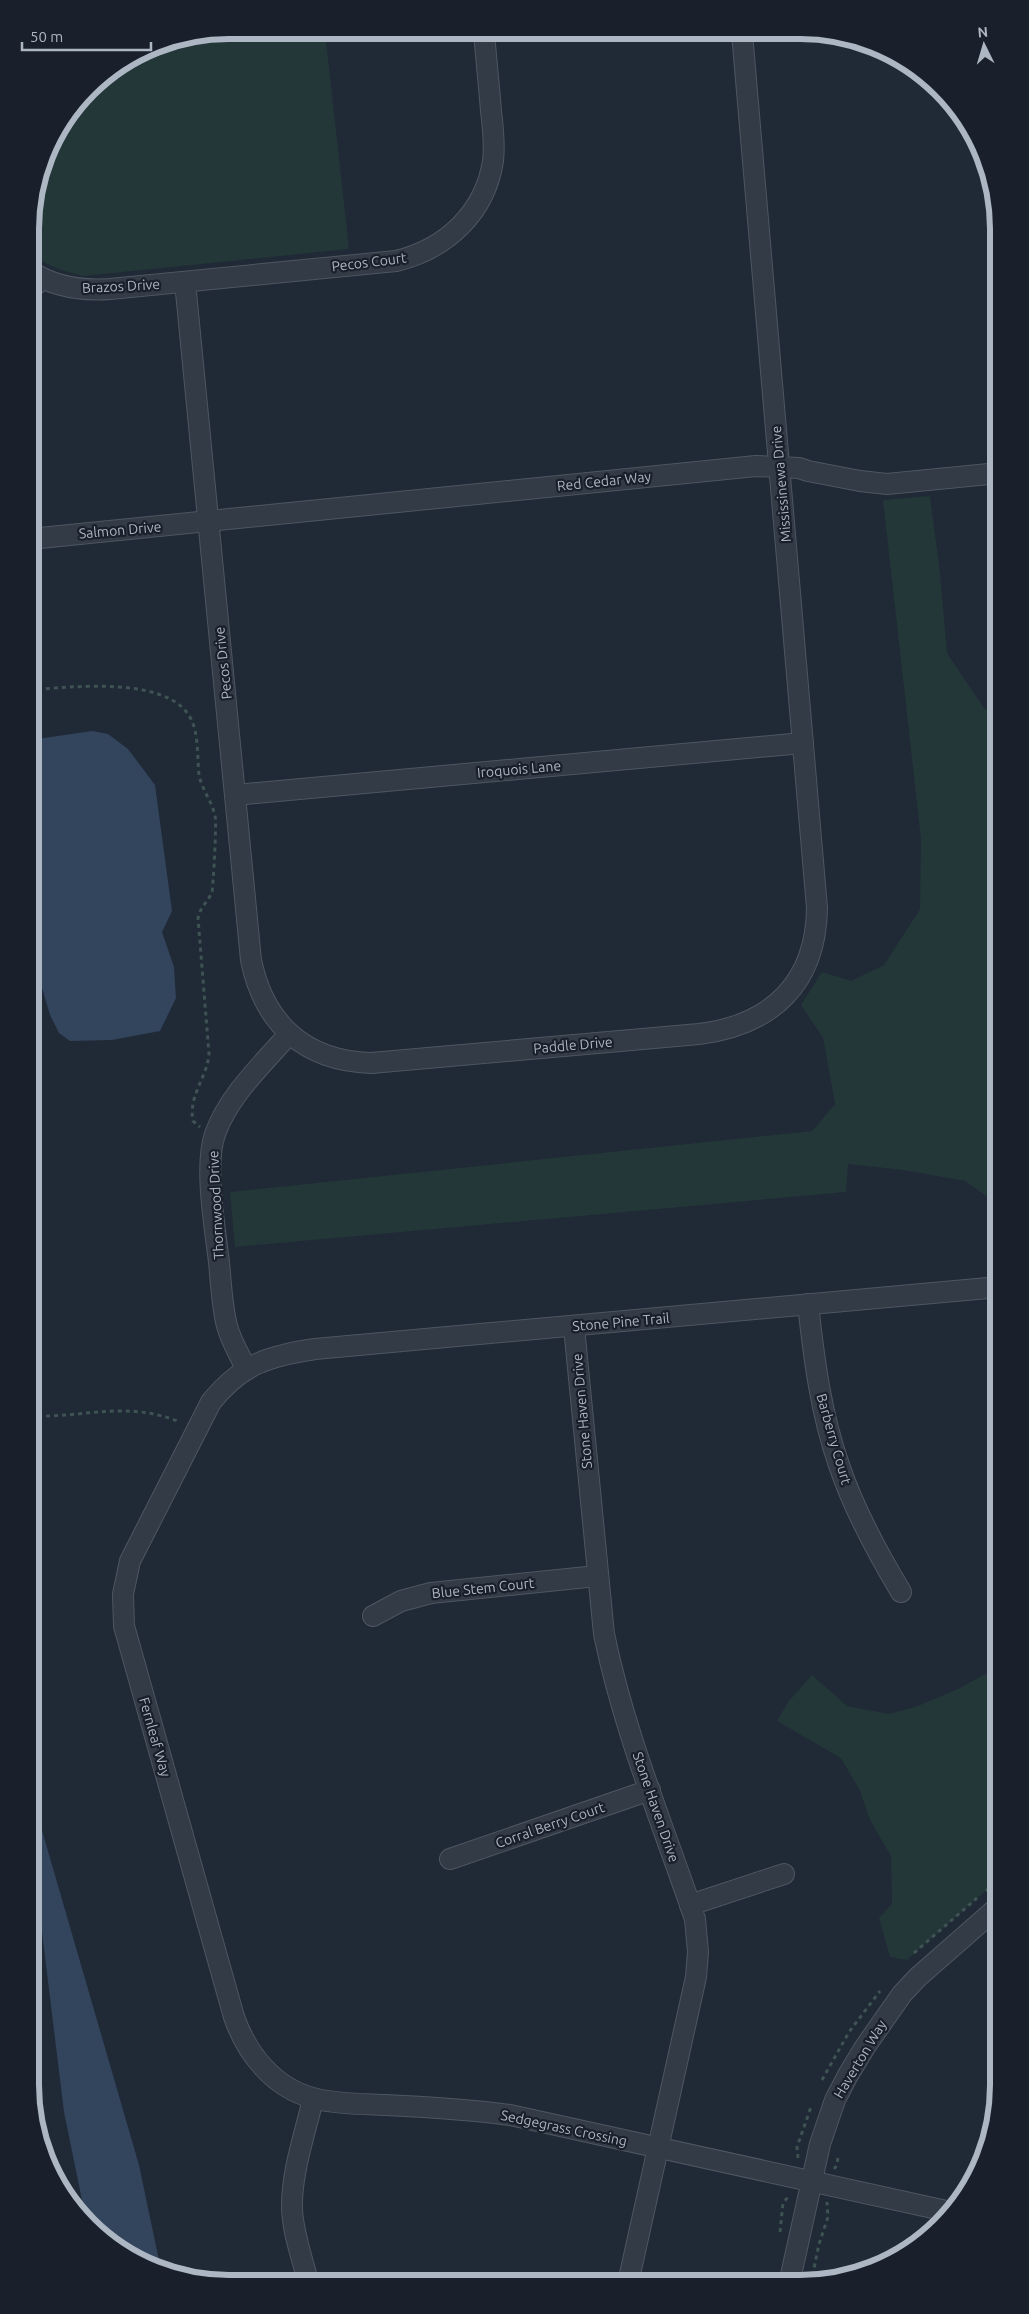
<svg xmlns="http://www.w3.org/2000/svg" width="1029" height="2314" viewBox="0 0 1029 2314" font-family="Ubuntu,sans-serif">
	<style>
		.green { fill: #233638 }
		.water { fill: #33445d }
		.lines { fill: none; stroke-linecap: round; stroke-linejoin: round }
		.lane-casing { stroke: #4e5661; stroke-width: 12 }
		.street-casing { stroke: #4e5661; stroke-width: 22 }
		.path { stroke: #3f5254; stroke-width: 3; stroke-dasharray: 4 4; stroke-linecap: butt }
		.lane { stroke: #333b46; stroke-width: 10 }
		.street { stroke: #333b46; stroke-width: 20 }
		.labels { text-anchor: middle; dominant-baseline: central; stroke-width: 4.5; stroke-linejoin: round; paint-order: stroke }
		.street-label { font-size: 14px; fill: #adb6c3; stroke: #19202b }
		.rim { fill: none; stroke: #adb6c3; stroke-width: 6 }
	</style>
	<rect width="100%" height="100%" fill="#202936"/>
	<g class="green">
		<path d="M229,30L325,31L349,249L83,276C64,271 45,266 30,252V216L51,141L98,80L153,45Z"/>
		<polygon points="930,496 940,573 947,653 984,708 999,714 999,1197 989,1198 965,1181 903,1170 848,1164 846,1192 235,1247 230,1192 812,1131 835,1104 823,1038 801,1005 822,972 851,981 884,965 920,909 921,839 883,500"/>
		<polygon points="999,1647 999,1879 907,1960 890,1957 879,1918 892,1904 891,1856 870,1820 860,1791 841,1758 777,1721 788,1702 812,1675 847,1706 889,1714 918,1706 960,1688 987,1673"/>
	</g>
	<g class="water">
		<polygon points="92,731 108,734 128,749 155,785 172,911 162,932 174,967 176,998 160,1031 112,1040 70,1041 59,1033 50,1015 30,947 30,740"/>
		<polygon points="30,1789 139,2165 161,2270 141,2263 98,2234 88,2224 83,2205 64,2112 40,1916 30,1882"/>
	</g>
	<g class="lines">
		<defs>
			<polyline id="lane" points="30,295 49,281"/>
			<g id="street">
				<path d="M30,271C54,287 82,291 110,289L396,261C446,249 485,213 493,161C495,144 493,127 491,111C489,85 486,58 484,32"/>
				<path d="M185,282L251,960C264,1024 305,1061 371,1063L699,1034C772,1025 816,983 817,908L742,33"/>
				<polyline points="30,539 756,466 799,468 808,471 860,481 887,484 999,473"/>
				<polyline points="235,795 803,743"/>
				<path d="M808,1304C814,1359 821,1414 839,1465C854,1510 877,1552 901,1592"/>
				<path d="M574,1327L604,1634C624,1732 663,1825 695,1919L698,1952L696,1977L628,2283"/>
				<path d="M246,1368C239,1354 231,1341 227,1326C222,1306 221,1284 219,1262C215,1228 204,1166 215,1134C229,1095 262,1065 289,1034"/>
				<polyline points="373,1616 401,1601 431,1593 597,1576"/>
				<polyline points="450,1859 650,1790"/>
				<polyline points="690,1905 784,1874"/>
				<path d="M951,2212L510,2115C468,2109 427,2107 385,2105C362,2104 335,2104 313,2098C274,2088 247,2054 234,2017L124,1626L123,1594L130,1561L211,1402C242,1364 268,1356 315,1349L999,1287"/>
				<path d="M308,2281C302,2258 293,2233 292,2209C291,2173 305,2134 313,2099"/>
				<polyline points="789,2284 820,2144 835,2100 848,2075 865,2047 902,1994 918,1977 999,1906"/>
			</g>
		</defs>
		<use href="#lane" class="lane-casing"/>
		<use href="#street" class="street-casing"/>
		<g class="path">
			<path d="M30,690C70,687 169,675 191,719C199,735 197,757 199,775C202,790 212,801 215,816C217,822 213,887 212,892C208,902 200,907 198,918L209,1054C207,1078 188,1096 193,1121L200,1127"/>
			<path d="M30,1416C86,1418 125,1400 180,1422"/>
			<polyline points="986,1891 999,1880"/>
			<polyline points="914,1953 977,1898"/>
			<polyline points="30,2018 44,2153"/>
			<polyline points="822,2080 849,2032 880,1991"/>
			<polyline points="798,2158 797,2147 811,2107"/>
			<polyline points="834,2169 837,2165 838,2157"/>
			<polyline points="780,2232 783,2203 789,2196"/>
			<polyline points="811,2283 819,2244 828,2217 827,2202"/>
		</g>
		<use href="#lane" class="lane"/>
		<use href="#street" class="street"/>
	</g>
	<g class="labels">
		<g class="street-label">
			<text transform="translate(369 262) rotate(-7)">Pecos Court</text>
			<text transform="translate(121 286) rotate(-3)">Brazos Drive</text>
			<text transform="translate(604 481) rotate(-6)">Red Cedar Way</text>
			<text transform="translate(781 484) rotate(-95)">Mississinewa Drive</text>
			<text transform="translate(120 530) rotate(-5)">Salmon Drive</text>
			<text transform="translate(223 663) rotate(-96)">Pecos Drive</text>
			<text transform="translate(519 769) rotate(-5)">Iroquois Lane</text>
			<text transform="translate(573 1045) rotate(-5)">Paddle Drive</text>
			<text transform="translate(216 1205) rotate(-93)">Thornwood Drive</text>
			<text transform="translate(621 1322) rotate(-5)">Stone Pine Trail</text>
			<text transform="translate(582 1411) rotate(-95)">Stone Haven Drive</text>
			<text transform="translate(834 1439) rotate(74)">Barberry Court</text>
			<text transform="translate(483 1588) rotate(-6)">Blue Stem Court</text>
			<text transform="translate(155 1737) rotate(74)">Fernleaf Way</text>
			<text transform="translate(656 1807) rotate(71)">Stone Haven Drive</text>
			<text transform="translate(550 1825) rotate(-19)">Corral Berry Court</text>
			<text transform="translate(860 2059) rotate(-59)">Haverton Way</text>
			<text transform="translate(564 2128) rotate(12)">Sedgegrass Crossing</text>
		</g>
	</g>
	<path d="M0 0H1029V2314H0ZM229 39H800A190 190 0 0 1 990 229V2085A190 190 0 0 1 800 2275H229A190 190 0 0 1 39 2085V229A190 190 0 0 1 229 39Z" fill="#19202b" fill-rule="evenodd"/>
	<path class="rim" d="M229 39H800A190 190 0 0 1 990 229V2085A190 190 0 0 1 800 2275H229A190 190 0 0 1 39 2085V229A190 190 0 0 1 229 39Z"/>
	<g transform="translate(984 45) rotate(355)" stroke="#19202b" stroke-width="4" paint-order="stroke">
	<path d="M0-4L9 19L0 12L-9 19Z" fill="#adb6c3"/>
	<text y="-8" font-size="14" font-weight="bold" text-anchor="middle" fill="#adb6c3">N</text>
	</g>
	<path d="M22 42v8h129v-8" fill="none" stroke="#adb6c3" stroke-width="2.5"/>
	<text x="30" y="42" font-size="15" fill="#adb6c3" stroke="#19202b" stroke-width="4" paint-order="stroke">50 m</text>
</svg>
